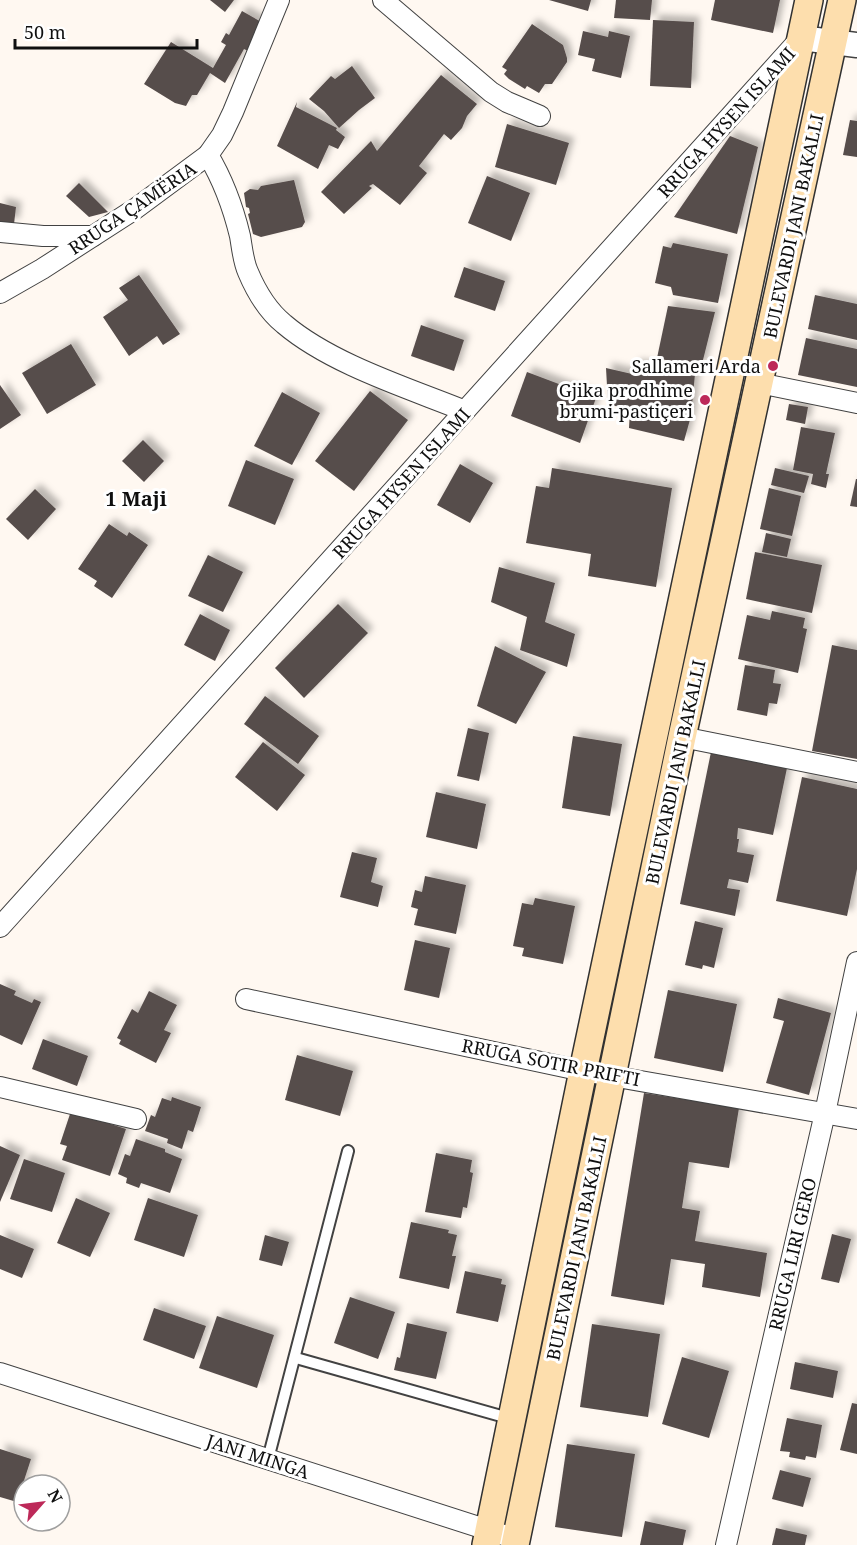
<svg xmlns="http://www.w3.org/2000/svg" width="857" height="1545" viewBox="0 0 857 1545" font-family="'Noto Serif',serif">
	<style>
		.building { fill: #574d4b; filter: url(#shadow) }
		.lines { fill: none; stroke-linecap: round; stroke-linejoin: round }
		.service-casing { stroke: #424242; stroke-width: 14 }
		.minor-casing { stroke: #424242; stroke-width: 22 }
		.tertiary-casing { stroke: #424242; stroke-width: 27 }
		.secondary-casing { stroke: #313131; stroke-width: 30 }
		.service { stroke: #fff; stroke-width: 10 }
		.minor { stroke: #fff; stroke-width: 20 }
		.tertiary { stroke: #fff; stroke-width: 24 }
		.secondary { stroke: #fddead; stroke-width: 27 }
		.poi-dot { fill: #bd2959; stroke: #fff; stroke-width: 2 }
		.labels { text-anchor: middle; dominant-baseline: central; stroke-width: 6; stroke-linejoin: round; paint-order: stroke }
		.street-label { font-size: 18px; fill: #0f0f0f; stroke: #fff }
		.poi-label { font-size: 18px; fill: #0f0f0f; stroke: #fff; text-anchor: end }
		.neighbourhood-label { font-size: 20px; font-weight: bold; fill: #0f0f0f; stroke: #fff }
	</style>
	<defs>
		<filter id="shadow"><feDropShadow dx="5.5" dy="-5.5" stdDeviation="3" flood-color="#0004"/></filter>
	</defs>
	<rect width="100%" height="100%" fill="#fff8f1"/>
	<g class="building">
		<polygon points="210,0 234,0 225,12"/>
		<polygon points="549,0 591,0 588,11"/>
		<polygon points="616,0 652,0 650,20 614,18"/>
		<polygon points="715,0 780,0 773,33 711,20"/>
		<polygon points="242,11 263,23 248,51 244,49 225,83 210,73 197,95 192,95 186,106 175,103 144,84 171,42 213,68 226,45 221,42 226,33 229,35"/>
		<polygon points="653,20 694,22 691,88 650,86"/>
		<polygon points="532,24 563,45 567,58 567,62 552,84 545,84 539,93 527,86 525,89 509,79 504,74 507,70 502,67"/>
		<polygon points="583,31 608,37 609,31 630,36 621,78 592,71 595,59 578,55"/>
		<polygon points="352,66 375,98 359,110 339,128 324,111 309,99 331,76 335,79"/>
		<polygon points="441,75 477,104 467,116 462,128 451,140 444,134 419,166 427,173 400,205 373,184 369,186 372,188 344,214 321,192 371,141 377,151"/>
		<polygon points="297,102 296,107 337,128 336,130 345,137 338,149 329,145 318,169 277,146"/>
		<polygon points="850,120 857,121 857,157 843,155"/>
		<polygon points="507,124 569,143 556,185 495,167"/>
		<polygon points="730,136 758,147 737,234 674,217"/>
		<polygon points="487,176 530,193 511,241 468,223"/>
		<polygon points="294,180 305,222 302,227 261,237 253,234 248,214 250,213 249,208 246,207 244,193 250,189 258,190 261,186"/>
		<polygon points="79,183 108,212 89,217 66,196"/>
		<polygon points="0,203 16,207 14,224 0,222"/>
		<polygon points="673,243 728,254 718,303 673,295 671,287 655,283 663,246 671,248"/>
		<polygon points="464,267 505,281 495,311 454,297"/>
		<polygon points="139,275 180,334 163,345 157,336 129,356 103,317 128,300 119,288"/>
		<polygon points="815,295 857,304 857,340 808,329"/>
		<polygon points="668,306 715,312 701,368 657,358"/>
		<polygon points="421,325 464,340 454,371 411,356"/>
		<polygon points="806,338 857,349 857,387 798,375"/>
		<polygon points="71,344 96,385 47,414 22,373"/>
		<polygon points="635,364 695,374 691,416 684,441 629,428 630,410 608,404 606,368 632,374"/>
		<polygon points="527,372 596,398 580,443 511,416"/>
		<polygon points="0,385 21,415 0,429"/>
		<polygon points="370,391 408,420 354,491 315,461"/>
		<polygon points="282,392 320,413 292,465 254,446"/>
		<polygon points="789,404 808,407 805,424 786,420"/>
		<polygon points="801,427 835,433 826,474 829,474 826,488 811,484 813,474 793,470"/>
		<polygon points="143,440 164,461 144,482 122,461"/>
		<polygon points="246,460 294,479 275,525 228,506"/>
		<polygon points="460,464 493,483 470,523 437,505"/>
		<polygon points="552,468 672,488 656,587 588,576 591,554 526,543 536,486 549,488"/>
		<polygon points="775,468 809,476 804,493 771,485"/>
		<polygon points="856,479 857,479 857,507 850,506"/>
		<polygon points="769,488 801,496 792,536 760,529"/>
		<polygon points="35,489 56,509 28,540 6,519"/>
		<polygon points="109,524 127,536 129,532 148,545 112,598 94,586 97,581 78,569"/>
		<polygon points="766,533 791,539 787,557 762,552"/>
		<polygon points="755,552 822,565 812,613 746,599"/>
		<polygon points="208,555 243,572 223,612 188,596"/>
		<polygon points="499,567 555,583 545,622 575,634 567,667 520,650 527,617 491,602"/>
		<polygon points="338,604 368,633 304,698 275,668"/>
		<polygon points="772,611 805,618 803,628 807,629 798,673 738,659 747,615 770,620"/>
		<polygon points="200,614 230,630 215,661 184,645"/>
		<polygon points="832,645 857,650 857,759 812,751"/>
		<polygon points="495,646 546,672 516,724 477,706"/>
		<polygon points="745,665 775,670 773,683 781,684 777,704 769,703 767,716 737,710"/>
		<polygon points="265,696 319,736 298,764 244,724"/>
		<polygon points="468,728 489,733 479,781 457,776"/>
		<polygon points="573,736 622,744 610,816 562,808"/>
		<polygon points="263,742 305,775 277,811 235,777"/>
		<polygon points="711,752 787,768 773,835 738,828 737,839 739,839 737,852 754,855 748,883 729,879 727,888 740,890 735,916 680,904"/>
		<polygon points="802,777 857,789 857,869 847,916 776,901"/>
		<polygon points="436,792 486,804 477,849 426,837"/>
		<polygon points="352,852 377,858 371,882 383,886 378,907 340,897"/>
		<polygon points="425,876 466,885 456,934 414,925 418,909 411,907 415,890 422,892"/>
		<polygon points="535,898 575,906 563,964 522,956 524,948 513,946 522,903 533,905"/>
		<polygon points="695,921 723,928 714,968 703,965 702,969 685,965"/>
		<polygon points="415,940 450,948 439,998 404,990"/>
		<polygon points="0,984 16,991 14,995 32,1003 34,999 41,1002 22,1045 0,1035"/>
		<polygon points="668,990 737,1004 723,1072 654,1058"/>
		<polygon points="149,991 177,1005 164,1030 171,1033 156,1063 119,1044 121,1040 117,1038 132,1009 138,1013"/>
		<polygon points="778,998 831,1013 809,1095 766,1083 784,1021 773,1018"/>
		<polygon points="43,1039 88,1056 77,1086 32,1069"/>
		<polygon points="297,1055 353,1071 340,1116 285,1100"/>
		<polygon points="644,1093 739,1108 729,1168 689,1162 682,1208 700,1211 695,1241 767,1253 760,1297 702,1287 705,1264 671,1259 664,1305 611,1296"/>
		<polygon points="172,1097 201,1107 193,1132 188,1130 182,1149 167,1143 168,1139 145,1131 151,1115 155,1117 162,1098 171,1101"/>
		<polygon points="71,1111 126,1129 110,1176 62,1160 67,1146 60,1144"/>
		<polygon points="136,1139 165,1149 165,1152 182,1159 170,1193 141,1183 139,1188 126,1183 127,1178 118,1174 125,1154 130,1156"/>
		<polygon points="0,1146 20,1155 0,1202"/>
		<polygon points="436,1153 472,1160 470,1172 473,1173 467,1208 463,1207 461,1218 425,1212"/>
		<polygon points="24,1159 65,1173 52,1212 10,1199"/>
		<polygon points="76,1198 110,1213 90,1257 57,1243"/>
		<polygon points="148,1198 198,1215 184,1257 134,1240"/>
		<polygon points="411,1222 449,1230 448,1233 457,1235 452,1256 456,1256 449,1289 399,1278"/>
		<polygon points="832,1234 851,1239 839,1283 821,1279"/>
		<polygon points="0,1235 34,1249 22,1278 0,1269"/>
		<polygon points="265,1235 289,1242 282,1266 259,1260"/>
		<polygon points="465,1271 502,1279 501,1284 506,1285 498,1322 456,1313"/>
		<polygon points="350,1297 395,1312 378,1359 334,1343"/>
		<polygon points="154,1308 206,1326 194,1359 143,1340"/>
		<polygon points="217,1316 274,1335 257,1388 199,1368"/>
		<polygon points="407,1323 447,1332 436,1379 394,1370 397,1357 400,1358"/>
		<polygon points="592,1324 660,1334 648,1417 580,1407"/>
		<polygon points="682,1357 729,1371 709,1438 662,1424"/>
		<polygon points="795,1362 838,1371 833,1398 790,1389"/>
		<polygon points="852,1403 857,1404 857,1454 840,1450"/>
		<polygon points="787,1418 822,1425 816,1458 806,1456 805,1460 789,1457 790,1452 780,1451"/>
		<polygon points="567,1444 635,1454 622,1537 555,1527"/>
		<polygon points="0,1449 31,1459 17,1502 0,1497"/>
		<polygon points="780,1470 811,1478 803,1507 772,1499"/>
		<polygon points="645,1521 686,1530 683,1545 640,1545"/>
		<polygon points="776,1528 807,1535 805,1545 772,1545"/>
	</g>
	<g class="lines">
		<defs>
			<g id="service">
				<polyline points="296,1358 512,1419"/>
				<polyline points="268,1459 348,1151"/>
			</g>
			<g id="minor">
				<polyline points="383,0 491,92 507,102 540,116"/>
				<path d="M208,155C223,180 233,207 240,236C242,247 243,261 248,272C256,291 268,311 284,324C331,364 408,388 465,411"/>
				<polyline points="0,232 43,236 93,236"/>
				<polyline points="0,293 42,269 135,209 208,155 222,135 233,112 279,0"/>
				<polyline points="759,383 857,403"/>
				<polyline points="682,737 857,772"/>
				<polyline points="0,927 799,40"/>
				<polyline points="246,999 583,1071 857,1119"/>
				<polyline points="0,1087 136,1119"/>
				<polyline points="0,1373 516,1539"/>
				<polyline points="726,1545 825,1113 857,962"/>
			</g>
			<polyline id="tertiary" points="801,38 857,45"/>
			<g id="secondary">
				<polyline points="486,1545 583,1071 809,0"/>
				<polyline points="515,1545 682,737 842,0"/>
			</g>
		</defs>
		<use href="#service" class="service-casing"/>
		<use href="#minor" class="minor-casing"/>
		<use href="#tertiary" class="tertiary-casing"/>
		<use href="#secondary" class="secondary-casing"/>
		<use href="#service" class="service"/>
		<use href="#minor" class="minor"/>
		<use href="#tertiary" class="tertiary"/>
		<use href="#secondary" class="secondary"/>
	</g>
	<g class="poi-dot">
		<circle cx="773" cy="366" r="6"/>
		<circle cx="705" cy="400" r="6"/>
	</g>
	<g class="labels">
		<g class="street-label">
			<text transform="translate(726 122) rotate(-48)">RRUGA HYSEN ISLAMI</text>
			<text transform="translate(132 208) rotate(-34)">RRUGA ÇAMËRIA</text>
			<text transform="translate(793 226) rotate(-78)">BULEVARDI JANI BAKALLI</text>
			<text transform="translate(401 483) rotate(-48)">RRUGA HYSEN ISLAMI</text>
			<text transform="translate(675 772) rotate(-78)">BULEVARDI JANI BAKALLI</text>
			<text transform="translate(551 1062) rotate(11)">RRUGA SOTIR PRIFTI</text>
			<text transform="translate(576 1248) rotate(-78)">BULEVARDI JANI BAKALLI</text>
			<text transform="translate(792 1254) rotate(-77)">RRUGA LIRI GERO</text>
			<text transform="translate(258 1456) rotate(18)">JANI MINGA</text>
		</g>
		<g class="poi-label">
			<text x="761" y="366">Sallameri Arda</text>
			<text x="693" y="390">Gjika prodhime<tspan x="693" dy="21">brumi-pastiçeri</tspan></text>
		</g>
		<g class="neighbourhood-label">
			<text x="136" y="498">1 Maji</text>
		</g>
	</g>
	<g transform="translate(42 1503) rotate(62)"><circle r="28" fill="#ffffff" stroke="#9f9f9f" stroke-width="1.5"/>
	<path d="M0-4.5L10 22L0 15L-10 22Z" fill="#bd2959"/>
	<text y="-9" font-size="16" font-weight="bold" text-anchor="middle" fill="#0f0f0f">N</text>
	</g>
	<path d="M15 39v9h182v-9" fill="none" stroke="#0f0f0f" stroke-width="3"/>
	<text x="24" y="39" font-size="18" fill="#0f0f0f" stroke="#ffffff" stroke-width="4.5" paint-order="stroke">50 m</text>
</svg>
